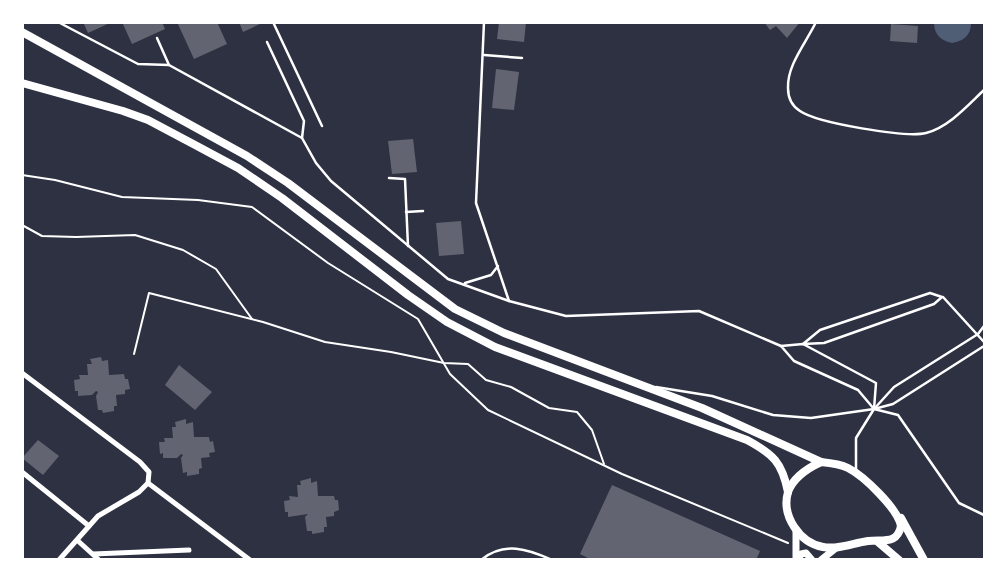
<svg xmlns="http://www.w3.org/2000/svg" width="1007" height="582" viewBox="0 0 1007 582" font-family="'Varela Round',sans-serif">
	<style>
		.water { fill: #4f5d75 }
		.building { fill: #626471 }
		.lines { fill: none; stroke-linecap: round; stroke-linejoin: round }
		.path { stroke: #fff; stroke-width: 2 }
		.service { stroke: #fff; stroke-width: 2.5 }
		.minor { stroke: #fff; stroke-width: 5 }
		.secondary { stroke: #fff; stroke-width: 7 }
		.trunk { stroke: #fff; stroke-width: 8 }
	</style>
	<rect width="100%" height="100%" fill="#2d3142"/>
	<path class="water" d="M934,23H971C971,35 964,41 952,43C941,41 934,34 934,23Z"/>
	<g class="building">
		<polygon points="83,22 112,22 88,33"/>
		<polygon points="122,22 162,22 165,29 132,44"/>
		<polygon points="177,22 217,22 227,44 194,59"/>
		<polygon points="239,22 260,22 260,24 243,32"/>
		<polygon points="499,22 526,22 524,42 497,39"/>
		<polygon points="764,22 800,22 787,38 776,26 770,30"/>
		<polygon points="891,24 918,26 917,43 890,41"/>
		<polygon points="496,69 519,72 514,110 492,108"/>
		<polygon points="413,139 417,172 392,174 388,141"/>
		<polygon points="461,221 464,254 439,256 436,223"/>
		<polygon points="101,357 102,361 108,360 109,375 124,374 125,379 128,379 130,389 125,390 125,394 116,395 117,406 114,406 114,411 103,413 102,410 98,410 96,396 98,392 96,391 92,395 78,396 78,391 75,391 74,380 80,379 79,375 88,375 87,364 92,364 90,359"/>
		<polygon points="179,365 212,392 195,410 165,385"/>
		<polygon points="186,419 186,424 193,422 194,437 209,437 210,442 213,441 215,452 209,453 210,457 201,458 202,468 199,469 199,474 187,476 187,472 183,473 181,458 183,455 181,454 177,458 163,458 163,453 160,454 159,442 165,442 164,438 173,438 172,427 176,427 175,422"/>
		<polygon points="38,440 59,456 43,475 22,458"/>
		<polygon points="311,478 311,483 317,481 318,496 334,496 335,500 338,500 339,510 334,512 334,516 326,517 327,527 324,527 324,532 312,534 312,531 307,531 305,517 308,514 288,517 288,512 285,512 284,501 290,500 289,496 298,497 297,485 301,485 300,481"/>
		<polygon points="612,485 760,551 756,560 592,560 580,554"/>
	</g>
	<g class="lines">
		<g class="path">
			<polyline points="22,175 55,180 122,197 198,200 252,207 328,263 418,319 450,374 488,410 622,474 788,543"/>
			<polyline points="22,225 42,236 76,237 135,235 183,250 216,269 252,319"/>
			<polyline points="134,354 149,293 263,322 325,342 391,352 444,363 468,364 486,380 511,387 549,408 577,412 592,430 604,464"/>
		</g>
		<g class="service">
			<polyline points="58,22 138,64 169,65 302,138 316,163 331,181 448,279 509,301"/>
			<polyline points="273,22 322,126"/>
			<polyline points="484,22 476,203 509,301 566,316 699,311 781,346"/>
			<path d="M816,22C806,43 787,65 788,88C788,98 792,106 800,111C817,123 906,138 926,133C949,127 968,105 984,90"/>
			<polyline points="157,38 169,65"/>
			<polyline points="267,42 304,121 302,138"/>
			<polyline points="484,55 522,58"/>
			<polyline points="389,178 405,179 408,246"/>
			<polyline points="406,212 423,211"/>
			<polyline points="465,283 491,275 498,266"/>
			<polygon points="930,293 942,297 934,304 824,343 803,344 820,330"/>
			<polyline points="943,297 984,342"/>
			<polyline points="656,387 712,396 773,415 811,418 874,409 893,404 984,346"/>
			<polyline points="874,409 876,383 803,344 781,346 794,361 858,390 874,409 898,415 959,503 984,515"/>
			<polyline points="856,472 856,438 874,409 894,387 978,334 984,326"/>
			<path d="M481,560C504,541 528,549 552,560"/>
		</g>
		<g class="minor">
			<polyline points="22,373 140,462 149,472 148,483 139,492 98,516 59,560"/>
			<polyline points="22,472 89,526"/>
			<polyline points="148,483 250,560"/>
			<polyline points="77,540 99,560"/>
			<polyline points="93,554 189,550"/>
		</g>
		<g class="secondary">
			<polyline points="796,531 796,560"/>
			<polyline points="798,560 801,554 806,553 812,560"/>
			<polyline points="821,560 836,548"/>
		</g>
		<g class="trunk">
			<polyline points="22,32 247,156 288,183 455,309 504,333 702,408 821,462"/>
			<path d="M22,83L123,111L148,120L197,146L238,168L282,198L408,295L447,322L495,347L747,440C773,454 782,462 788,492"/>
			<path d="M821,462C831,463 840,464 848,468C864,476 898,509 901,526C897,545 883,539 868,541C853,543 838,550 823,547C800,543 781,516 788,492C793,478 808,468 821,462Z"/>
			<polyline points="901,518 924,560"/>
			<polyline points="878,542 899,560"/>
		</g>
	</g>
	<rect width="1007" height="582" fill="none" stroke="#ffffff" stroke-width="48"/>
</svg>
